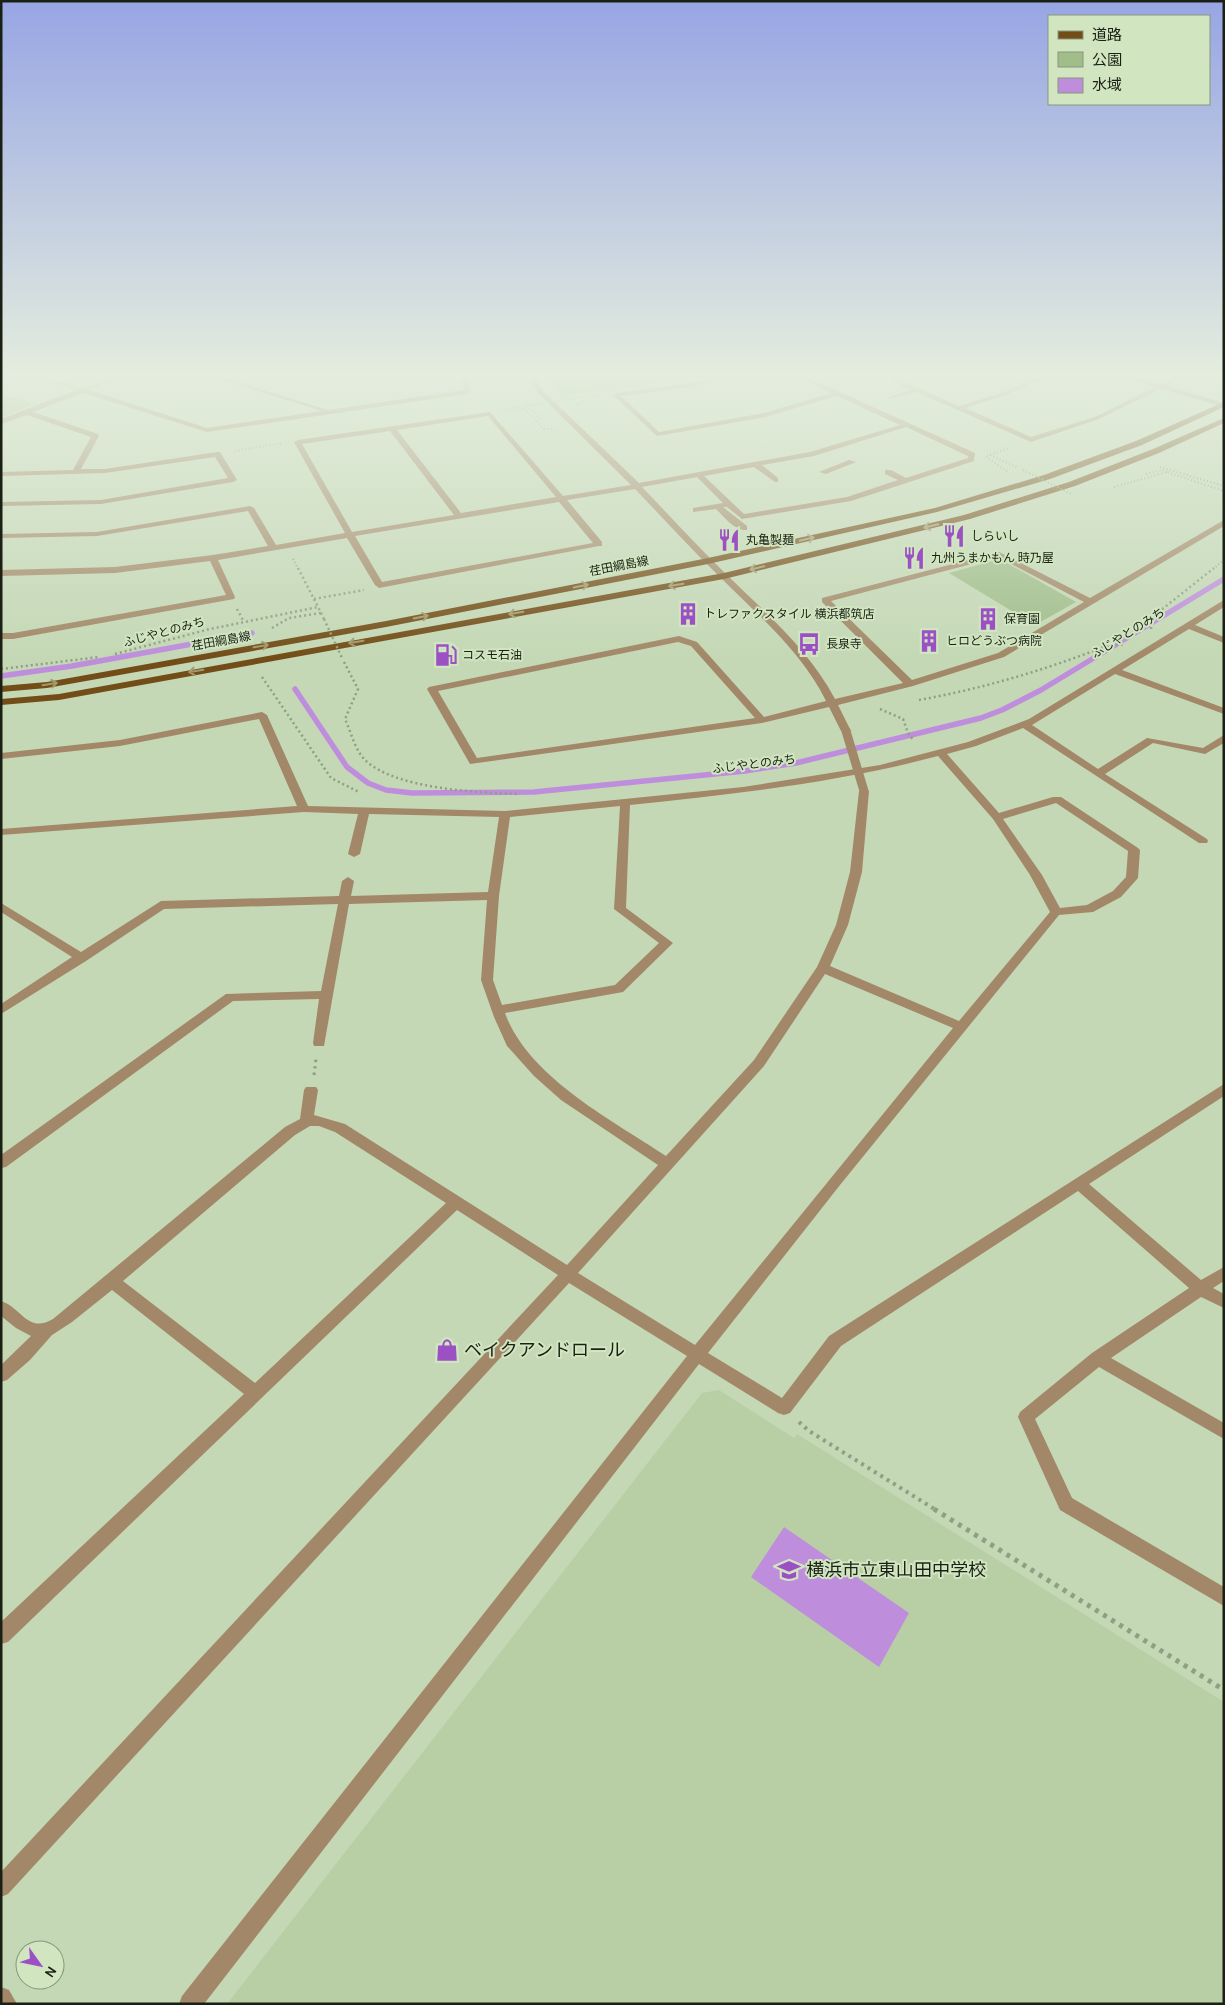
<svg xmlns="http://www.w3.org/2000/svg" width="1225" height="2005" viewBox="0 0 1225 2005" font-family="Karla,'Noto Sans JP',sans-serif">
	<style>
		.built { fill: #b8cfa6 }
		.green { fill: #a0bd8a }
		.water { fill: #be8edd }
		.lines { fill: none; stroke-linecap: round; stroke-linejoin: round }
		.stream { stroke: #be8edd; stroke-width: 5.5 }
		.path-far4 { stroke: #8f9f83; stroke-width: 2; stroke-dasharray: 1 2.5; stroke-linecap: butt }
		.path-far3 { stroke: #8f9f83; stroke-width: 2.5; stroke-dasharray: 2 3; stroke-linecap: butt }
		.path-far2 { stroke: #8f9f83; stroke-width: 3; stroke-dasharray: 2.5 4; stroke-linecap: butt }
		.path-far1 { stroke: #8f9f83; stroke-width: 4; stroke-dasharray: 3 4.5; stroke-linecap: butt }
		.path { stroke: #8f9f83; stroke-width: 5; stroke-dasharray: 4 5.5; stroke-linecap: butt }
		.minor { fill: #a28868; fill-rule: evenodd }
		.major { fill: #724d18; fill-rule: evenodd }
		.path-bridge-far1 { stroke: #8f9f83; stroke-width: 2; stroke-dasharray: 1 2.5; stroke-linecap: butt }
		.path-bridge { stroke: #8f9f83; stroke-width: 2.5; stroke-dasharray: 2 3; stroke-linecap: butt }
		.minor-bridge { stroke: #a28868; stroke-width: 9 }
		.oneway { stroke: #a2996c }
		.labels { text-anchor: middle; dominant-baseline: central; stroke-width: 4; stroke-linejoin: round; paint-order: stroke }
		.far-poi-label { font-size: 12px; fill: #1a2114; stroke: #d1e5c1; text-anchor: start }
		.far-street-label { font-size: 12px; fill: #1a2114; stroke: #d1e5c1 }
		.near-poi-label { font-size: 18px; fill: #1a2114; stroke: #d1e5c1; text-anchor: start }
	</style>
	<rect width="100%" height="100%" fill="#c4d8b5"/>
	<polygon class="built" points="719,1390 794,1438 797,1434 1224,1702 1224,2004 227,2004 702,1393"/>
	<g class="green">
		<polygon points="546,377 701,377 563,396"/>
		<polygon points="1,394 34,404 1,418"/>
		<polygon points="1000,559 1076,602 1035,625 949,573"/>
	</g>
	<polygon class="water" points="784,1527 909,1613 879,1667 751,1577"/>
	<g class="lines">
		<g class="stream">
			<polyline points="1,676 72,666 252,633"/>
			<polyline points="295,689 347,767 368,783 386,790 412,793 534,792 745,771 796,763 981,718 1002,710 1041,690 1224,579"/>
		</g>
		<g class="path-far4">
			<polyline points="576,405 602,393"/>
			<polyline points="527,406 541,419"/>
			<polyline points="505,409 531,405"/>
			<polyline points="507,411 525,409 544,429 555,429"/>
			<polyline points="235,451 283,443"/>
			<polyline points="990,455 1018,468"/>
			<polyline points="987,456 1009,448"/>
			<polyline points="986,457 1008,472"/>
			<polyline points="1160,467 1224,486"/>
			<polyline points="1146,474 1162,470 1167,472"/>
			<polyline points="1114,487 1167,472 1224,491"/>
			<polyline points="293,559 298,569"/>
			<polyline points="1213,569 1224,560"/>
		</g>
		<g class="path-far3">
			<polyline points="298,568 318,607"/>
			<polyline points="314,599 364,590"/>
			<polyline points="237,609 244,622"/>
			<polyline points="272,628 289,618 321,613"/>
			<polyline points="1151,629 1151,618 1214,568"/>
			<polyline points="115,654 210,629 318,607 324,619"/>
			<path d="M344,662L358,689L345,719C351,732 355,750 365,760C395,789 479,793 520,794"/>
			<polyline points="1,669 99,657"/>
			<polyline points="262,677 331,778 359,792"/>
			<path d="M919,700C985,688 1049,669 1111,644L1125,645"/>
			<polyline points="880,709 903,719 908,733 914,741"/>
		</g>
		<polyline class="path-far2" points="314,1075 316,1059"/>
		<polyline class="path-far1" points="799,1422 809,1431 936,1510"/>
		<polyline class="path" points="934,1509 1224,1690"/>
		<g class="minor">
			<path d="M38,377C53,377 72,389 83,388C96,387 106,377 120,377L89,390L207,428L322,411L212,377H222L328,410L464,390L462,377H468L471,392L468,394L207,432L83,393L33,412L98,434L99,436L81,469H105L217,452H220L237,480L233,482L101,504L1,506V502L101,500L228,478L215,457L105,473L1,476V472L73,470L91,437L27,415L1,424V419L76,390Z"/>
			<path d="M529,377H535L543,391L639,483L810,452L900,425L837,396L765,417L657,436L613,395L616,393L699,382L717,377H727L699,386L621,396L659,432L764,413L831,393L799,377H807L975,453L974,461L851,501L742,519L727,507H723L747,526V530C735,531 724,517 716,509L693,512V508L723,503L697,477L642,487C671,517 698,547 728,576C766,613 810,651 835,699L903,683L822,602V598L999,552L1090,598L1224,520V526L1004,657L913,686L838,705L851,731L846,734L841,731L829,707L762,723L470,764L427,689L429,687L679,636L697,642L764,717L826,701C802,652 758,615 720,577C691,549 663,518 635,489L567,500L602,542V546H599L379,588L375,585L347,538L218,560L235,597L234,599L13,639H1V633H13L226,595L210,561L115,573L1,576V570L115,567L213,555L268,546L248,511L97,536L1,538V534L97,532L250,506L254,508L276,545L345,533L294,442L298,440L490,412L563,496L631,485L538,393ZM488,416L556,497L461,513L397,430ZM906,427L968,456V458L906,478L891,470H885V474L898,480L847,497L744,514L704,476L754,467L775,482H778V478L762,465L814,456ZM390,431L454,515L352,532L302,444ZM559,502L593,543L382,582L355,536ZM998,557L1084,602L998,653L912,680L831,601ZM678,642L691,646L755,718L477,758L438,691Z"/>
			<polygon points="891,377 897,377 897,379 959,406 1002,393 1038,377 1047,377 1006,395 965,408 1031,437 1095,417 1155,387 1126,377 1136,377 1160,384 1175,377 1183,377 1167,386 1224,403 1224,407 1161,389 1099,419 1031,442 916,392 889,399 889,397 910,390 892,381"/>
			<polygon points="849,460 856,462 826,474 819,472"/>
			<path d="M1224,600V607L1195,625L1224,637V643L1189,629L1122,670L1224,708V714L1115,674L1032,725L1098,769L1147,738L1203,748L1224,735V743L1205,754L1153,743L1105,774L1207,839L1208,841L1207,843H1199L1023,728L976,746L947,754L999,813L1053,797H1061L1138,848L1140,850L1138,878L1121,897L1093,912L1059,915L840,1185L708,1353L782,1398L829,1336L1224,1084V1096L1089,1184L1201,1280L1224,1267V1281L1213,1288L1224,1294V1308L1201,1297L1111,1358L1224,1423V1439L1099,1367L1035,1419L1072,1498L1224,1587V1606L1060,1510L1018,1417L1020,1412L1092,1353L1189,1288L1078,1191L841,1346L790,1413L784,1415L778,1413L699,1364L204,2004H179L182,1996L687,1356L569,1283L8,1894L1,1897V1872L558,1275L457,1210L8,1642L1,1644V1622L244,1394L112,1290L72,1322L52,1335L30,1360L7,1380L1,1382V1365L31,1336L16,1328L1,1316V1301C22,1308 28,1334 53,1319L285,1127L300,1119L304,1090L306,1087H316L318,1090L314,1115L345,1124L567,1265L658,1165L561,1100L534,1076L507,1046L494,1017L481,980L487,900L349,904L324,1046H314L313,1043L319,999L233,1001L6,1167L1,1168V1155L226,994L321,991L338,904L164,909L86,961L1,1014V1004L72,957L1,912V903L81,952L161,901L339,896L342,881L348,877L354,881L351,896L488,892L499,817L369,814L360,854L354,857L348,854L358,814L304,812L1,835V829L297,806L259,719L120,746L1,759V753L120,740L262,712L267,715L308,806L505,811L743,787L880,765L968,742L1029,719ZM938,756L993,819L1030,875L1050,912L959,1021L830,966L848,925L862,872L869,791L864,788L859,791L850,872L836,925L817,967L754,1060L666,1156C612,1120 528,1077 505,1013L623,992L673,943L626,908L630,805C734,794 837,783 938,756ZM1056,803L1128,851L1126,877L1113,891L1087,905L1060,908L1042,875L1003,819ZM620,806L614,909L659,943L615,985L502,1005L493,980L499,896L510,817ZM825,974L953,1028L695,1345L578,1273L764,1066ZM310,1126H319L335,1132L446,1203L255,1383L123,1281L295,1135Z"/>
			<polygon points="1,1987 9,1990 17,2004 1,2004"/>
		</g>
		<g class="major">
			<polygon points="1224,402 1224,407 1142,445 1050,479 937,512 708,564 386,627 47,688 1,692 1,686 47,682 386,621 708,558 935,508 1044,475 1136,441"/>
			<polygon points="1224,418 1224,423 1159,453 1075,486 970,519 724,579 59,700 1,705 1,699 59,694 724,573 964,515 1069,482 1153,449"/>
		</g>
		<g class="path-bridge-far1">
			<polyline points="531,405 600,394"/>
			<polyline points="1023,470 1073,495"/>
		</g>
		<polyline class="path-bridge" points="324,619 342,658"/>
		<polyline class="minor-bridge" points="846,731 864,791"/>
	</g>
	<defs><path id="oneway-shaft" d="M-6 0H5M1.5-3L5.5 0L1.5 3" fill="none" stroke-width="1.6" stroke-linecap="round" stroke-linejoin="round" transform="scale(1.25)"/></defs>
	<g class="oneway">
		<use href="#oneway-shaft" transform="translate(931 526) rotate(166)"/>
		<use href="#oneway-shaft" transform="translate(807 539) rotate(-13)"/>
		<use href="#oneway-shaft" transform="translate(757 568) rotate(166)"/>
		<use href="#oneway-shaft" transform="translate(676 585) rotate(170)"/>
		<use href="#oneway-shaft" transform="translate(581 586) rotate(-11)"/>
		<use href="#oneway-shaft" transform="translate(516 613) rotate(170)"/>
		<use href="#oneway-shaft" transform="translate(421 617) rotate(-11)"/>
		<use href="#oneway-shaft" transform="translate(356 642) rotate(170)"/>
		<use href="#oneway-shaft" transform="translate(261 646) rotate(-10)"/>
		<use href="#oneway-shaft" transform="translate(196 671) rotate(170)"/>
		<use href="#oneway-shaft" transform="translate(50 684) rotate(-9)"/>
	</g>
	<linearGradient id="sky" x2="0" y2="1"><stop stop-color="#97a5e4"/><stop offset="0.57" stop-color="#e4edde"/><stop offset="1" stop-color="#e4edde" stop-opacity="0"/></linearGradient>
	<rect width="1225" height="658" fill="url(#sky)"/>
	<defs>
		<symbol id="restaurant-bare" viewBox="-9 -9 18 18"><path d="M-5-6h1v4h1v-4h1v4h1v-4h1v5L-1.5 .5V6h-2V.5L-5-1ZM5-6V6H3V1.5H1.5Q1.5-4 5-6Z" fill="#9b51c3" stroke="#d1e5c1" stroke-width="2.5" paint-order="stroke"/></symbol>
		<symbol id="building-bare" viewBox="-9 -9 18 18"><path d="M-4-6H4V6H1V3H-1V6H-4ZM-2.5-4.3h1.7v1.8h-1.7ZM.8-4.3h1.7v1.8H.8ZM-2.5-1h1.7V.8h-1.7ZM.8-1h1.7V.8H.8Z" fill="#9b51c3" stroke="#d1e5c1" stroke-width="2.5" paint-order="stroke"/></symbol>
		<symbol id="bus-bare" viewBox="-9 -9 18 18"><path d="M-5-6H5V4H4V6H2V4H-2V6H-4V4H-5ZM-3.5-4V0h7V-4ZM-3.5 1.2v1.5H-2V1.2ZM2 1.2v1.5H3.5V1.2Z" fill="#9b51c3" stroke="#d1e5c1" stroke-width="2.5" paint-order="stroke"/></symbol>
		<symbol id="fuel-bare" viewBox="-9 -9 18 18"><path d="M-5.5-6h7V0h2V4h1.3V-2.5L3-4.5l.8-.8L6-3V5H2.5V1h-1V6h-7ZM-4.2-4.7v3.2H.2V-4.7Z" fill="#9b51c3" stroke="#d1e5c1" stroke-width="2.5" paint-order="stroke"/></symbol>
		<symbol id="shop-bare" viewBox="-9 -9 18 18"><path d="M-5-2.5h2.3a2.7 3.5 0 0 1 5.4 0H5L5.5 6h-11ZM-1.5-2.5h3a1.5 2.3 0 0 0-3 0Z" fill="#9b51c3" stroke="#d1e5c1" stroke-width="2.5" paint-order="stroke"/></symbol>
		<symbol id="school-bare" viewBox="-9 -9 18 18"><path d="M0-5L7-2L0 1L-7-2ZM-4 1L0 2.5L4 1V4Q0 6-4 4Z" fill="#9b51c3" stroke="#d1e5c1" stroke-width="2.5" paint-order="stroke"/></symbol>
	</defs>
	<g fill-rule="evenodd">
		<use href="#restaurant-bare" x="938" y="520" width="32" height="32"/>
		<use href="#restaurant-bare" x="713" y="524" width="32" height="32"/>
		<use href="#restaurant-bare" x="898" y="542" width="32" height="32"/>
		<use href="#building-bare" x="672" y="598" width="32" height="32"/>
		<use href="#building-bare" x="972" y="603" width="32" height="32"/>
		<use href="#building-bare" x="913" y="625" width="32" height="32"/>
		<use href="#bus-bare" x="793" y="628" width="32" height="32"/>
		<use href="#fuel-bare" x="430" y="639" width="32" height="32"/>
		<use href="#shop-bare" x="431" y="1334" width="32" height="32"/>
		<use href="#school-bare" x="773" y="1554" width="32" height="32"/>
	</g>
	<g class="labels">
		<g class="far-poi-label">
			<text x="971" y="536">しらいし</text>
			<text x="746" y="540">丸亀製麺</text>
			<text x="931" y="558">九州うまかもん 時乃屋</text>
			<text x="704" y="614">トレファクスタイル 横浜都筑店</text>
			<text x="1004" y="619">保育園</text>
			<text x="946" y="641">ヒロどうぶつ病院</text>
			<text x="826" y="644">長泉寺</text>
			<text x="462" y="655">コスモ石油</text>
		</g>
		<g class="far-street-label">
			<text transform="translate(619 566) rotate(-11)">荏田綱島線</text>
			<text transform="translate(164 632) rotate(-15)">ふじやとのみち</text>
			<text transform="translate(1128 633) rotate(-32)">ふじやとのみち</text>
			<text transform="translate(221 641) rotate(-10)">荏田綱島線</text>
			<text transform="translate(754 764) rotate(-7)">ふじやとのみち</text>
		</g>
		<g class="near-poi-label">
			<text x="464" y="1350">ベイクアンドロール</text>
			<text x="806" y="1570">横浜市立東山田中学校</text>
		</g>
	</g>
	<rect width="1225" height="2005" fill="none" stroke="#1a2114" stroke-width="5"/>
	<rect x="1048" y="15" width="162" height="90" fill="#d1e5c1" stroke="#88977c"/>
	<rect x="1058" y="31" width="25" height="8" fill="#724d18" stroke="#88977c"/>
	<text x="1092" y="40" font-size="15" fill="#1a2114">道路</text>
	<rect x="1058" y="52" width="25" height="15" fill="#a0bd8a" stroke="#88977c"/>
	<text x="1092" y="65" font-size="15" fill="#1a2114">公園</text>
	<rect x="1058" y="78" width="25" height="15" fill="#be8edd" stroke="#88977c"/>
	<text x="1092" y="90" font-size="15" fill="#1a2114">水域</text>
	<g transform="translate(40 1965) rotate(123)"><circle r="24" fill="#d1e5c1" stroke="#88977c"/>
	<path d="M0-4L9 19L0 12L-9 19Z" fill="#9b51c3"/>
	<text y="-8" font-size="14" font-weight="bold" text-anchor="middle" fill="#1a2114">N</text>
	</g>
</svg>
